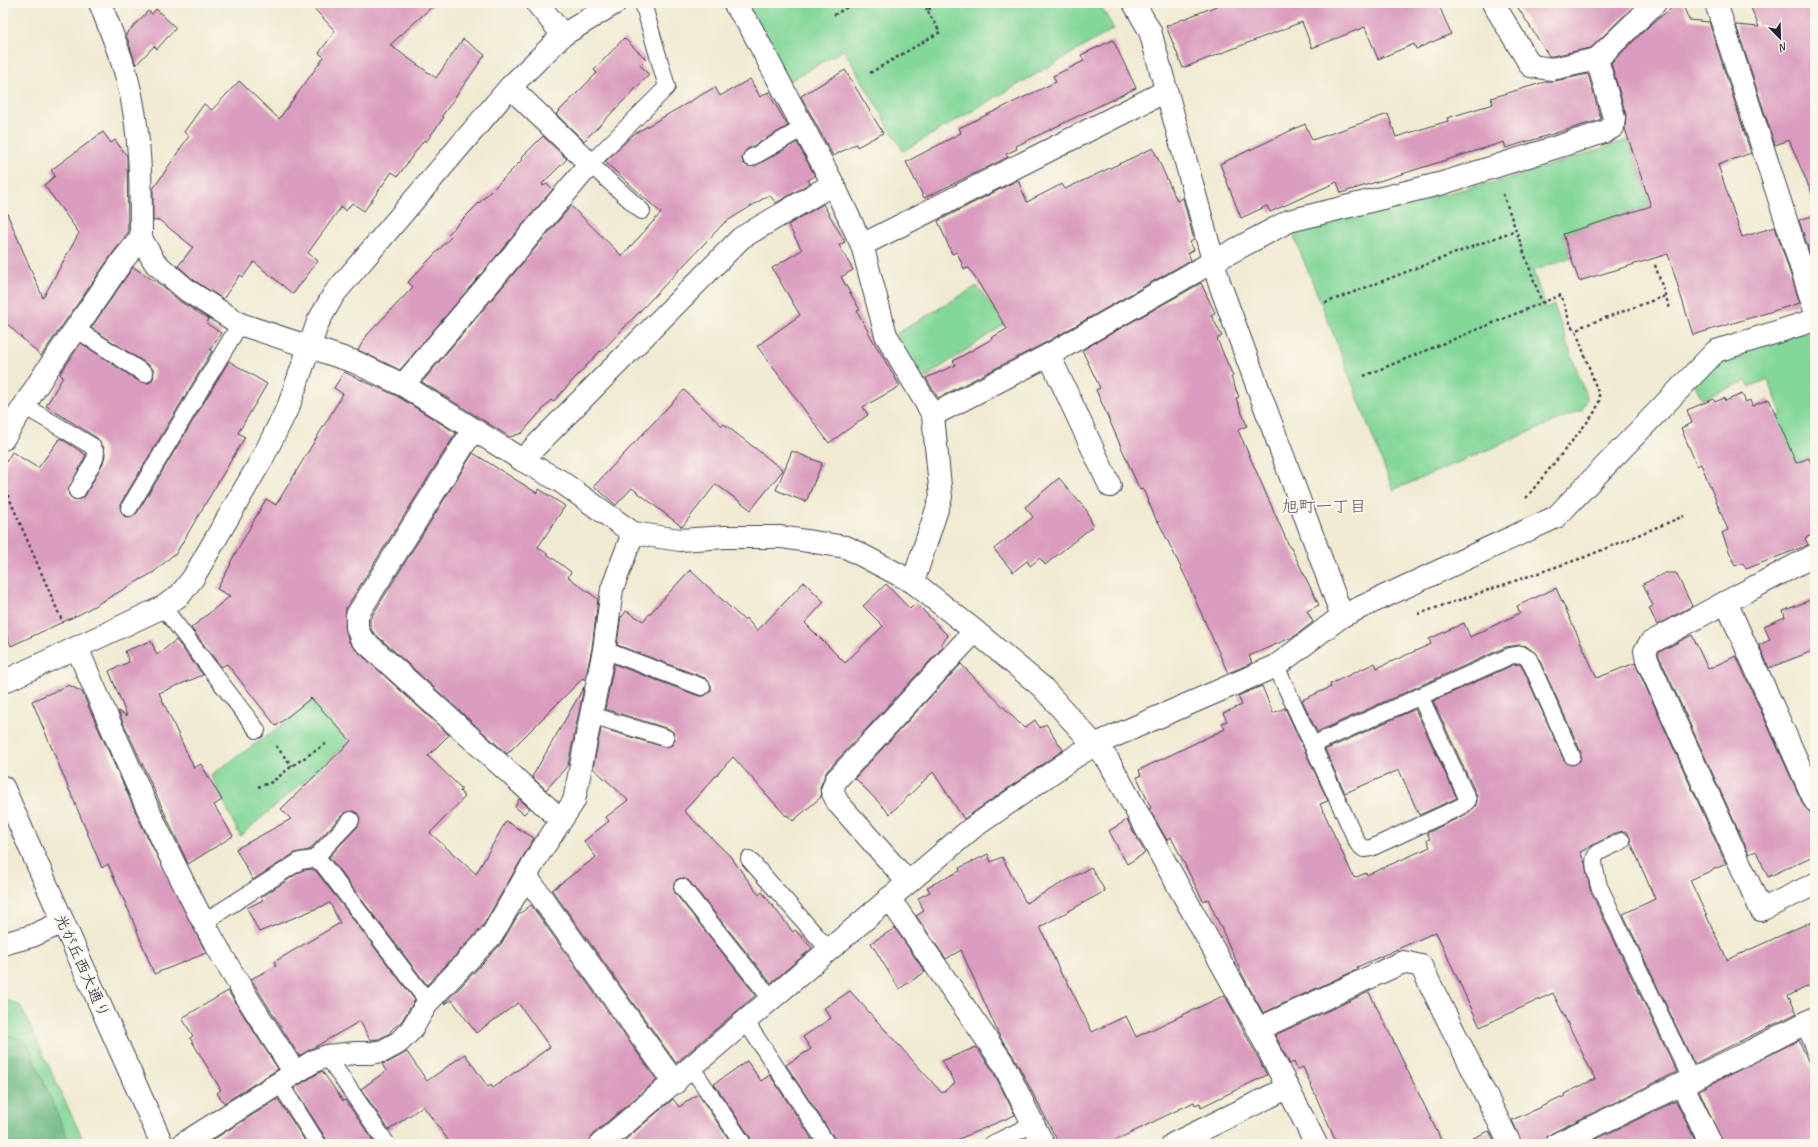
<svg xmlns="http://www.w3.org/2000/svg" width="1818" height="1147" viewBox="0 0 1818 1147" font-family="Caveat,'Klee One',sans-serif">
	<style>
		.green { fill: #83d799; stroke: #527c6a }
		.forest { fill: #6ab881; stroke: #466d5e }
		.building { fill: #da9cbe }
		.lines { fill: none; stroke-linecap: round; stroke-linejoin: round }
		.service-casing { stroke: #414052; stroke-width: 18 }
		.minor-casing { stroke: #414052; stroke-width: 24 }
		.tertiary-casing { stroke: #414052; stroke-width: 24 }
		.path { stroke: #414052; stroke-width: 2.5; stroke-dasharray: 3 3; stroke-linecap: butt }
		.service { stroke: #fff; stroke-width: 16 }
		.minor { stroke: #fff; stroke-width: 22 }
		.tertiary { stroke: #fff; stroke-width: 22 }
		.labels { text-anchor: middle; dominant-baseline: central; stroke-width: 4; stroke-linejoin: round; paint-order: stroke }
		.street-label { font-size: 16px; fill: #22223b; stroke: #fbf7ec }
		.neighbourhood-label { font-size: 17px; fill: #624d69; stroke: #fbf7ec }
	</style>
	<rect width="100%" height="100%" fill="#fbf7ec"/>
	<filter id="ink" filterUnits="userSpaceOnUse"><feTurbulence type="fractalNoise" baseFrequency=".025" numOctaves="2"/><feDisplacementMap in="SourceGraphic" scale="8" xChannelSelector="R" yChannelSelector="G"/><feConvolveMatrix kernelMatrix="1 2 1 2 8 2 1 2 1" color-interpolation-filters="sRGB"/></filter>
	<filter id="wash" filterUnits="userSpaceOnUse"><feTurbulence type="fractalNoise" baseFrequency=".012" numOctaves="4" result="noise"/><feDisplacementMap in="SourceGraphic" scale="16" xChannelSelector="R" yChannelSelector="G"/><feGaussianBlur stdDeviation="0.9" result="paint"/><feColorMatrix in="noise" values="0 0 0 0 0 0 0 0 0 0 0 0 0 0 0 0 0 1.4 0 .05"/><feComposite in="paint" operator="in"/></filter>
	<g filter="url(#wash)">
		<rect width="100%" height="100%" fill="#f0ead2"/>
		<g class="green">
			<polygon points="743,3 1099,3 1114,29 903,151 844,50 789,81"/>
			<polygon points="1629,140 1651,206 1563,234 1571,257 1533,271 1546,308 1554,305 1587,399 1582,410 1393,490 1331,328 1291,229 1500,181"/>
			<polygon points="977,286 1005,324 920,381 896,334"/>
			<polygon points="1815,330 1815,455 1775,471 1776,417 1782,415 1768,379 1749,387 1746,381 1702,399 1694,382 1707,369 1756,342"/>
			<polygon points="312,700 349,743 240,836 211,775 274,731"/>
			<polygon points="3,999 20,1005 85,1144 3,1144"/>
		</g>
		<polygon class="forest" points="3,1034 26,1040 70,1144 3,1144"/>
		<g id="blocks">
			<g class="building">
				<polygon points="309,3 436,3 390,45 436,78 463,39 485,55 442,116 444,117 426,142 424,140 398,176 392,172 364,211 352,203 346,211 341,207 308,253 318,261 293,294 254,262 243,277 240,275 223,299 195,281 178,266 193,247 159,220 153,221 153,189 189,136 184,132 204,104 212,110 239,81 279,119 324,57 319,53 335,31"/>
				<polygon points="1224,3 1438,3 1451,34 1416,49 1414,44 1378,59 1365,27 1312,48 1302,22 1183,68 1166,26"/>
				<polygon points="1515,3 1633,3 1635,5 1591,48 1552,56 1549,56"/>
				<polygon points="1678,3 1682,3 1689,20 1709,22 1751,153 1718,165 1742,237 1775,227 1800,303 1693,335 1668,254 1579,281 1563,234 1651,206 1625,129 1626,115 1611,63 1649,26"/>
				<polygon points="1749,3 1815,3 1815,201 1789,140 1775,145 1736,25 1759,27"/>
				<polygon points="156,9 176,28 157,49 154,46 136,65 126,34 148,11 152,14"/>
				<polygon points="624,38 646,59 640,65 649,75 584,141 556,114 597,73 594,70"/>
				<polygon points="1113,40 1136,88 1016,146 1017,149 1006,154 1008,157 924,198 906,162 961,133 959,128 1056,82 1053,76 1084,61 1081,55"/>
				<polygon points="845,70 883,133 857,147 856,144 833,156 801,96"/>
				<polygon points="1588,74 1601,119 1599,120 1506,148 1504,142 1341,193 1337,182 1270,212 1267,206 1241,218 1220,164 1305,124 1312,140 1388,114 1396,137 1448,121 1447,118 1493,104 1491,98 1548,81 1555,81"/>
				<polygon points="750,79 760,97 768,92 788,126 746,150 742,158 743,163 747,166 755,166 797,142 815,176 808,180 810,183 776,203 769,195 724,223 601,352 600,351 553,402 551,400 522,433 510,437 422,382 571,206 622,256 661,213 605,162 634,134 715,87 720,96"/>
				<polygon points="103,132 111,143 115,140 127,156 128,233 113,253 41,356 3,320 3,204 43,298 79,233 44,185 55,176 51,170"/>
				<polygon points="543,136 567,159 542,184 543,186 547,184 553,189 400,370 358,350 368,334 413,287 408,282 451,237 448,234 522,160 521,158"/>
				<polygon points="1153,148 1177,201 1183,198 1194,240 1190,242 1194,250 1188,253 1191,260 1043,344 938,398 926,378 956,365 953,361 992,339 991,338 1007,329 969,268 964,269 957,252 952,254 938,221 1018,180 1027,202 1062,184 1065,189"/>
				<polygon points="823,204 845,242 839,245 853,270 841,277 860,310 857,311 871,337 900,386 863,407 868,415 829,443 757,346 800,315 772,268 802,250 788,225"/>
				<polygon points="1815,215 1815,269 1799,220"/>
				<polygon points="133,267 164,287 181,302 209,319 206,323 221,333 210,350 212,351 121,503 120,508 124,516 129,517 137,513 229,361 267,384 238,433 245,437 175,555 173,555 154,572 80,614 11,646 3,627 3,467 12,452 38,468 60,438 86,455 68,491 69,495 73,499 81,499 85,496 103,463 105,455 104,448 97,438 46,406 63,377 60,374 81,343 140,382 149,383 153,379 154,370 150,366 91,328"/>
				<polygon points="1201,283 1215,313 1211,315 1222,336 1217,339 1233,376 1231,377 1239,397 1236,398 1247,426 1238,430 1290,548 1291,548 1319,605 1307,611 1313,622 1295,636 1249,656 1252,663 1228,673 1189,586 1190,586 1158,521 1157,522 1143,489 1140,490 1096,390 1100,388 1082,350"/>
				<polygon points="344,372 397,396 456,433 346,608 345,627 349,642 353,647 449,735 428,756 462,789 460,791 465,797 430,833 476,874 506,821 534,838 482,927 427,985 329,857 358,826 360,818 357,813 353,811 344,813 309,850 295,853 253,880 236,849 291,819 281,809 351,741 311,698 276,726 227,664 221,667 191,628 230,596 217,589 231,564 230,563 266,499 276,505 343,394 334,388"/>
				<polygon points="684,390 722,426 724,424 783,470 751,510 716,484 682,527 632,488 616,505 594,486"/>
				<polygon points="1742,394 1746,402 1750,400 1752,406 1769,399 1796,463 1809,458 1815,473 1815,534 1805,538 1808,545 1746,569 1743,563 1735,566 1722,533 1728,530 1701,464 1697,466 1681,428 1692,423 1687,410 1714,399 1715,402 1724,398 1725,401"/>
				<polygon points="792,451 822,463 806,502 776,490"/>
				<polygon points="473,453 537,493 539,489 565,506 538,547 571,572 568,577 598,599 592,648 585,680 583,678 507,754 372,631 370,625 370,619"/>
				<polygon points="1059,478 1087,511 1093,526 1045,565 1040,558 1030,566 1027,561 1013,572 994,549 1033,517 1025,507"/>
				<polygon points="690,570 744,620 746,618 757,631 804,582 824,602 805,623 845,663 883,626 863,606 886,584 910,609 916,603 948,636 941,644 943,647 827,771 820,787 821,797 793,821 787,815 786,816 733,757 684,811 730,856 759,895 762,892 793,932 795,930 812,948 771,983 689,881 681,878 676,880 673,888 675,893 756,995 676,1063 552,890 596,857 584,841 609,821 606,817 628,800 593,768 601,728 664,747 672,745 675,740 673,732 669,729 605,709 614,664 699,696 704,696 711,691 711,685 705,678 617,645 621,616 622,617 626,611 643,621"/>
				<polygon points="1665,573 1676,573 1692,606 1657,625 1649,608 1653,606 1643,584"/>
				<polygon points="1556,588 1597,678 1635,663 1726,864 1690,880 1727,960 1815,920 1815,983 1788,996 1797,1013 1694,1064 1623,914 1655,899 1631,843 1630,837 1626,831 1618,832 1580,852 1585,863 1590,890 1677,1072 1552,1133 1547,1137 1545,1144 1522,1144 1512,1120 1565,1096 1564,1094 1595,1079 1553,993 1480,1027 1436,932 1357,967 1358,969 1263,1013 1242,974 1208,899 1203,901 1171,837 1167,840 1149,809 1151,808 1137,777 1141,776 1139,770 1225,729 1222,723 1227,721 1223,713 1242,705 1238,696 1262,686 1273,713 1285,708 1328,801 1320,804 1354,878 1366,873 1367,875 1430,847 1427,840 1430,839 1427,833 1466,814 1475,807 1477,801 1477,796 1433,701 1513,665 1519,664 1522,666 1564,760 1571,765 1580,761 1581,752 1537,655 1526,646 1519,645 1506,647 1317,732 1302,700 1331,687 1330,684 1375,663 1377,668 1431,644 1429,639 1464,623 1470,637 1520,613 1517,606"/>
				<polygon points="1815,598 1815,650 1769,668 1759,645 1770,640 1764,626 1785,617 1783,611"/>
				<polygon points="1692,635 1708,669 1736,656 1804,806 1810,812 1815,824 1815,855 1768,877 1756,851 1749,854 1659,656 1659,652"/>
				<polygon points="176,640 203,675 159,693 194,768 201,764 222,800 214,805 233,836 188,864 118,711 127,716 109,671 129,662 125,651 151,641 157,655"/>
				<polygon points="961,664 1024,728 1035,720 1040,728 1046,724 1063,750 964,819 933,772 890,814 855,778"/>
				<polygon points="69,685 82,692 142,826 206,953 154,974 131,916 108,864 102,868 32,701"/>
				<polygon points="584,687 568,765 546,790 532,777"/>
				<polygon points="1415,709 1457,798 1419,815 1399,770 1345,793 1325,750"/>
				<polygon points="519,799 530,808 524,814 515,807"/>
				<polygon points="1127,820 1145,853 1127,864 1109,831"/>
				<polygon points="988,854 991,862 1002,857 1026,903 1091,867 1105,891 1040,927 1063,978 1065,977 1092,1032 1126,1016 1136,1037 1225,995 1267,1075 1201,1107 1200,1103 1195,1105 1194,1102 1108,1144 1059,1144 1014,1057 1000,1037 961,950 946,959 916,916 924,911 918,898 930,892 927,887 960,871 959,868"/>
				<polygon points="312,869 316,871 415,1000 401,1022 391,1030 390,1033 379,1039 370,1040 360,1021 299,1056 251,979 276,966 274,962 340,923 330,903 259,932 247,908 263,900 261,897 303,870"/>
				<polygon points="531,905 657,1080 593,1134 589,1144 451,1144 423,1106 389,1130 361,1089 386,1071 382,1064 389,1062 407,1052 427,1081 465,1054 488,1087 491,1085 493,1088 550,1047 518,1003 476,1033 452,1000 444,1004 501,944 518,915"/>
				<polygon points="895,928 925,972 899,989 871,943"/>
				<polygon points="228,991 278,1069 224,1103 217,1093 221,1090 190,1038 193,1036 182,1018"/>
				<polygon points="850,991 942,1093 955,1083 942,1061 976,1047 992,1069 1015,1115 947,1144 838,1144 786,1065 811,1049 803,1037 831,1018 824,1008"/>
				<polygon points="1369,992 1389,1032 1443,1144 1337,1144 1303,1067 1297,1070 1294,1062 1290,1064 1275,1035"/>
				<polygon points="1799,1040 1815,1077 1815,1144 1723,1144 1699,1090"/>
				<polygon points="747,1061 761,1081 770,1075 812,1139 805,1144 751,1144 750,1137 714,1084"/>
				<polygon points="322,1071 343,1101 345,1100 373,1140 368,1144 327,1144 326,1139 294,1088"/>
				<polygon points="698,1094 732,1144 620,1144 673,1099 679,1107"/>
				<polygon points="278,1099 307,1144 206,1144"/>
				<polygon points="1676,1101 1697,1144 1586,1144"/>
				<polygon points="1489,1131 1496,1144 1460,1144"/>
			</g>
		</g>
	</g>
	<g filter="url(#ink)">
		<use href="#blocks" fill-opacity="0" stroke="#414052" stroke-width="1"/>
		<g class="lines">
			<defs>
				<g id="service">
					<polyline points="751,158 803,128"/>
					<polyline points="642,211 590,164 667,87 643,3"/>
					<polyline points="76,329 145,374"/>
					<polyline points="24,406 92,446 96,453 95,459 77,491"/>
					<polyline points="129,508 240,324"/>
					<polyline points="163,607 257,730"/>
					<polyline points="604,650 702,687"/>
					<polyline points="1276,666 1358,844 1364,849 1371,848 1462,806 1468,800 1420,696"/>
					<polyline points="591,715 666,738"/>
					<polyline points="1312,745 1510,656 1521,654 1529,659 1572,756"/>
					<path d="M1622,841C1591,856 1590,851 1599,886L1691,1079"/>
					<polyline points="314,859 351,820"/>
					<polyline points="749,859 829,950"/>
					<polyline points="682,887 772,1000"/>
					<polyline points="204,922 300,861 314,859 322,863 428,1002"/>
					<polyline points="746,1022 827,1144"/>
					<polyline points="1804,1024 1815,1050"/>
					<polyline points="327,1056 387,1144"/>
					<polyline points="692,1068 742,1142"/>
					<polyline points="279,1082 318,1144"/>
					<polyline points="992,1144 1033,1124"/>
				</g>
				<g id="minor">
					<polyline points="537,3 563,35"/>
					<polyline points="734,3 751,28 833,184 862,245 1166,91"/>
					<polyline points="1134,3 1150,31 1219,282 1342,616"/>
					<polyline points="1493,3 1531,66 1552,69 1597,59"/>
					<polyline points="1716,3 1815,310"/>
					<polyline points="141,238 155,263 188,291 240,324 355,362 403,385 522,460 560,481 633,533 680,540 726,537 781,537 846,547 913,582 975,631 1042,687 1108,760 1258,1029 1316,1144"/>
					<polyline points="862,245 886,335 933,415 941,497 913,582"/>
					<polyline points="1049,355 1110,486"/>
					<polyline points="403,385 590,164 510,87"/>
					<polyline points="933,415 1049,355 1214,261 1289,221 1443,183 1604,132 1613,127 1614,118 1597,59 1655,3"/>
					<polyline points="473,430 357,615 357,627 361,638 561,820"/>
					<path d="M3,439L47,370L123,260L141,238C141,185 141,130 127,78C120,52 109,27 100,3"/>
					<polyline points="522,460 741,238 833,184"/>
					<polyline points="1815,555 1726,602 1815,801"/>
					<polyline points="1726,602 1650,643 1645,651 1647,660 1761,910 1815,884"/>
					<path d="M77,648C117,740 157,834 204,923C231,974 263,1023 295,1073"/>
					<polyline points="3,682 163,607 180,595 193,578 262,459 289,405 318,322 334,294 510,87 563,35 615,3"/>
					<polyline points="526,876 675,1083"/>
					<polyline points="908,882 838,803 832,791 836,780 975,631"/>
					<polyline points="889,898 1003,1063 1043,1144"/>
					<polyline points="1258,1029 1403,962 1421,966 1510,1144"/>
					<polyline points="1682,1084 1711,1144"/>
					<polyline points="183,1144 314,1061 327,1056 355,1053 371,1053 383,1051 398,1043 411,1030 428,1002 492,935 537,857 574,801 604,650 612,589 633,533"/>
					<polyline points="601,1144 971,829 1076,756 1094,745 1119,734 1276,666 1342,616 1556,517 1716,351 1815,320"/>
					<polyline points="1173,1144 1287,1088"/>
					<polyline points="1557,1144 1753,1050 1815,1018"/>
				</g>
				<g id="tertiary">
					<polyline points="3,787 162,1144"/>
					<polyline points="3,944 32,936 63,922"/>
				</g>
			</defs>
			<use href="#service" class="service-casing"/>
			<use href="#minor" class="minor-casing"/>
			<use href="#tertiary" class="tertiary-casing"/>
			<g class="path">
				<polyline points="923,3 927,10"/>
				<polyline points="933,3 935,6 939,3"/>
				<polyline points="834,15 854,3"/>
				<polyline points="870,73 940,32 927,10 935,6"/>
				<polyline points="1503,194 1542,303"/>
				<polyline points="1655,265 1670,309"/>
				<polyline points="1325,303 1516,230"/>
				<polyline points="1364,376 1561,295 1571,326 1576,331"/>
				<polyline points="3,484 63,623"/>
				<polyline points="1526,498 1593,415 1599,403 1599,395 1576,331 1583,326 1665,296"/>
				<polyline points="1418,614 1585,557 1684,516"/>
				<polyline points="276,746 292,766"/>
				<polyline points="258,787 272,782 292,766 327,743"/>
			</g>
			<use href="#service" class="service"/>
			<use href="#minor" class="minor"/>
			<use href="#tertiary" class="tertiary"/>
		</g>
	</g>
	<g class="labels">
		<g class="street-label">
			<text transform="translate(82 966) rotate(66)">光が丘西大通り</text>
		</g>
		<g class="neighbourhood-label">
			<text x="1324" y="506">旭町一丁目</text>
		</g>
	</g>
	<rect width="1818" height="1147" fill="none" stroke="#fbf7ec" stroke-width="16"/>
	<g transform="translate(1780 38) rotate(157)" stroke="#fbf7ec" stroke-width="3" paint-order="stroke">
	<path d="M0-3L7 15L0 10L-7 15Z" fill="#22223b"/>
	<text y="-6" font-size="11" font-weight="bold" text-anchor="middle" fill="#22223b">N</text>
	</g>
</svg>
